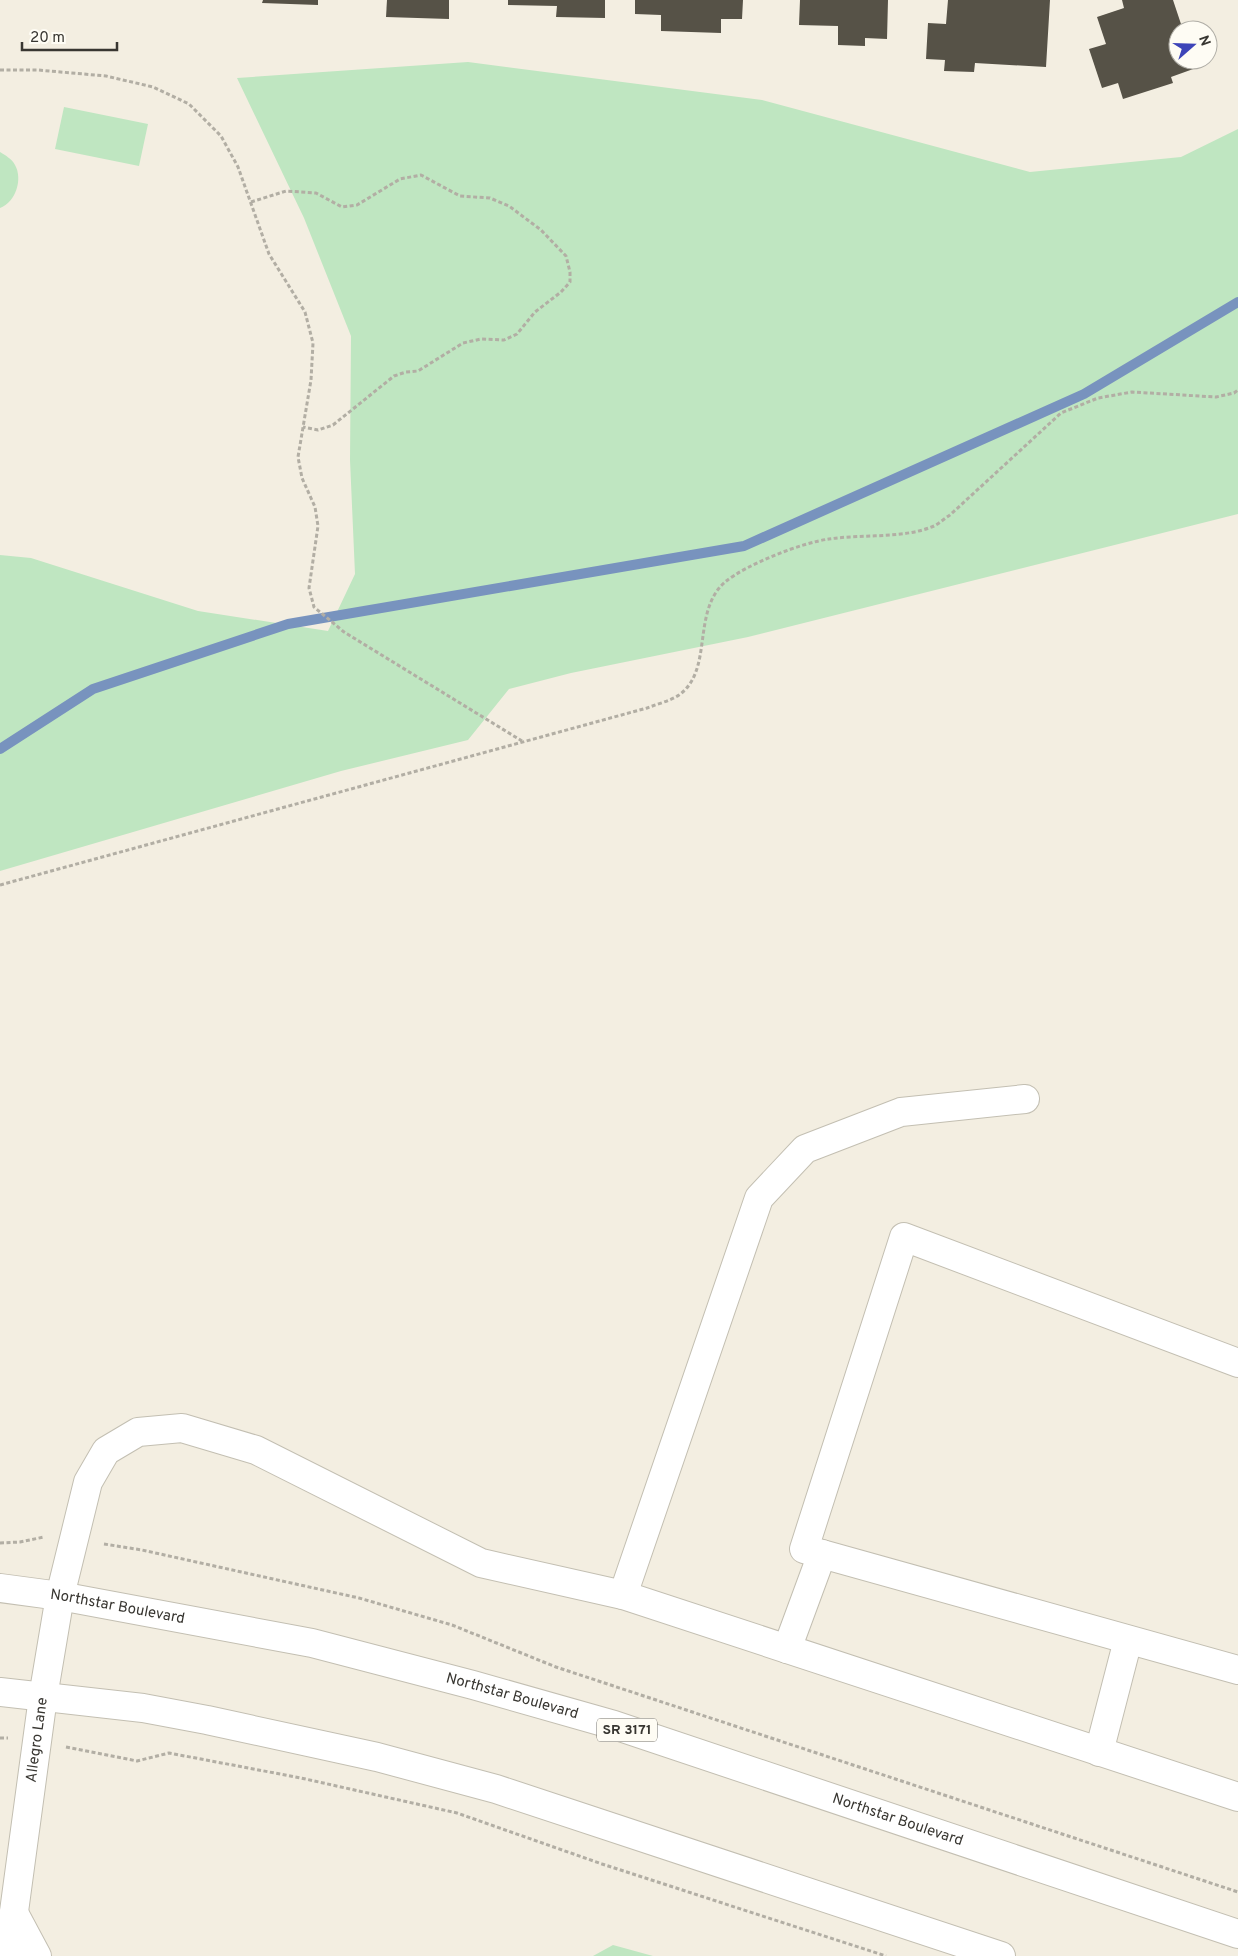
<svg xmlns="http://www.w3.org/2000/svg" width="1238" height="1956" viewBox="0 0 1238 1956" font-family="Overpass,sans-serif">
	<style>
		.green { fill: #bfe6c1 }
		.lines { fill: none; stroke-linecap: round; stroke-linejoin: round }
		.stream { stroke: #7893be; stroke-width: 10 }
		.building { fill: #565247 }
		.minor-casing { stroke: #c3bfb2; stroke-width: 30 }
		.major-casing { stroke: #c3bfb2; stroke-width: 30 }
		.path { stroke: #b2aea4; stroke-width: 3; stroke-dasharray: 4 2.5; stroke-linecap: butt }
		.minor { stroke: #fff; stroke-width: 28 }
		.major { stroke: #fff; stroke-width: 28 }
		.labels { text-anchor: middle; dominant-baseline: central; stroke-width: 5; stroke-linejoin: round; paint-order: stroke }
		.shield { fill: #fefcf4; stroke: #73716c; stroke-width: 1 }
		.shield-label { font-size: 14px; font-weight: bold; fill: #383631 }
		.street-label { font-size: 15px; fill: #383631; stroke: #fefcf4 }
	</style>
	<rect width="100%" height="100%" fill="#f3eee1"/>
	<g class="green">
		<polygon points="468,62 762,100 1030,172 1181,157 1238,129 1238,514 748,637 571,673 509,689 468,740 341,771 0,871 0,555 31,558 198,611 328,631 355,574 350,460 351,336 304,218 237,78"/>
		<polygon points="64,107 148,124 139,166 55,149"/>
		<path d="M0,152C5,155 12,159 15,165C23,179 16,202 0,208Z"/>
		<polygon points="613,1945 653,1956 593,1956"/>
	</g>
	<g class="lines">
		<polyline class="stream" points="0,749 93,689 288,624 744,546 1084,394 1238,302"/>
	</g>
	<g class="building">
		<polygon points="263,0 318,0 318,5 262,3"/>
		<polygon points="387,0 449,0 449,19 386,17"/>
		<polygon points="508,0 605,0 605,18 556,17 557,6 508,5"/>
		<polygon points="635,0 743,0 742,19 721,19 721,33 661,31 661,15 635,14"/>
		<polygon points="800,0 888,0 887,39 865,38 865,46 838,45 838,26 799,25"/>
		<polygon points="948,0 1050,0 1046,67 975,63 974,72 944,71 945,60 926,59 928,23 946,24"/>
		<polygon points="1122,0 1173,0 1183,30 1178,30 1178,60 1193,60 1196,68 1171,77 1173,83 1123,99 1118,83 1102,88 1089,49 1106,44 1097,17 1124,8"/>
	</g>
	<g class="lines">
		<defs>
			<g id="minor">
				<polyline points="1238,1363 904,1237 804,1549 1238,1670"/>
				<polyline points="623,1595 759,1198 805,1149 901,1112 1025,1099"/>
				<polyline points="787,1649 822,1554"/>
				<polyline points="1099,1752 1128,1640"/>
				<polyline points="14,1913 37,1956"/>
				<path id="s1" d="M8,1956L43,1697L60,1596L88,1482L106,1451L138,1432L182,1428L256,1450L481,1563L623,1595L1238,1797"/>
			</g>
			<g id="major">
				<path id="s2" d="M0,1588L60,1596L312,1643L473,1685L614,1725L1238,1934"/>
				<polyline points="0,1692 143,1708 207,1720 377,1757 496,1789 1001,1956"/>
			</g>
		</defs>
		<use href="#minor" class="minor-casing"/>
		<use href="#major" class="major-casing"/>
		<g class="path">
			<polyline points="0,70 38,70 106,76 153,87 189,104 221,136 238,167 269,254 305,312 313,343 311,380 298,457 302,478 315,507 318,526 309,588 314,607 344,632 522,741"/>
			<polyline points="251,202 286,191 316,193 342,207 357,205 400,179 421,175 460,196 490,198 509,206 541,230 566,256 570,272 570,282 561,292 535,312 517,334 504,340 481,339 463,343 418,371 406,372 394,376 333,425 318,430 303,427"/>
			<path d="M0,885L647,708C657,704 670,701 679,695C714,670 691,612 725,582C747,564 801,543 829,539C862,534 904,539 934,526C940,523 945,518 950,515L1061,413L1098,398L1132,392L1216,397L1234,393L1238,390"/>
			<polyline points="0,1543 20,1542 44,1537"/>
			<polyline points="104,1544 142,1550 359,1598 452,1625 556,1667 1238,1892"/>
			<polyline points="0,1738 8,1738"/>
			<polyline points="66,1747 137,1761 169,1753 301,1778 457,1813 602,1864 886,1956"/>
		</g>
		<use href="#minor" class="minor"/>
		<use href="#major" class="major"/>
	</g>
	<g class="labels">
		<rect class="shield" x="597" y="1718.5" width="60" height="23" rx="4"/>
		<g class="shield-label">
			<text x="627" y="1730">SR 3171</text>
		</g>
		<g class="street-label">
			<text stroke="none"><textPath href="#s2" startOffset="119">Northstar Boulevard</textPath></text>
			<text stroke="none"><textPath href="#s2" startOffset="524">Northstar Boulevard</textPath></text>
			<text stroke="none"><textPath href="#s1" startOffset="218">Allegro Lane</textPath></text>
			<text stroke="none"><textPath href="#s2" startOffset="929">Northstar Boulevard</textPath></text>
		</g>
	</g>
	<g transform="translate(1193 45) rotate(70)"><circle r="24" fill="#fefcf4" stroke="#afada6"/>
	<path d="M0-4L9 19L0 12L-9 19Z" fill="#3d44b8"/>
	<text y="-8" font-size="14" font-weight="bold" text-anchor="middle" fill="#383631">N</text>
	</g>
	<path d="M22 42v8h95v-8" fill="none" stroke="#383631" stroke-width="2.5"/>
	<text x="30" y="42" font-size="15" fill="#383631" stroke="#fefcf4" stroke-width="4" paint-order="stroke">20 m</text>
</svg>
